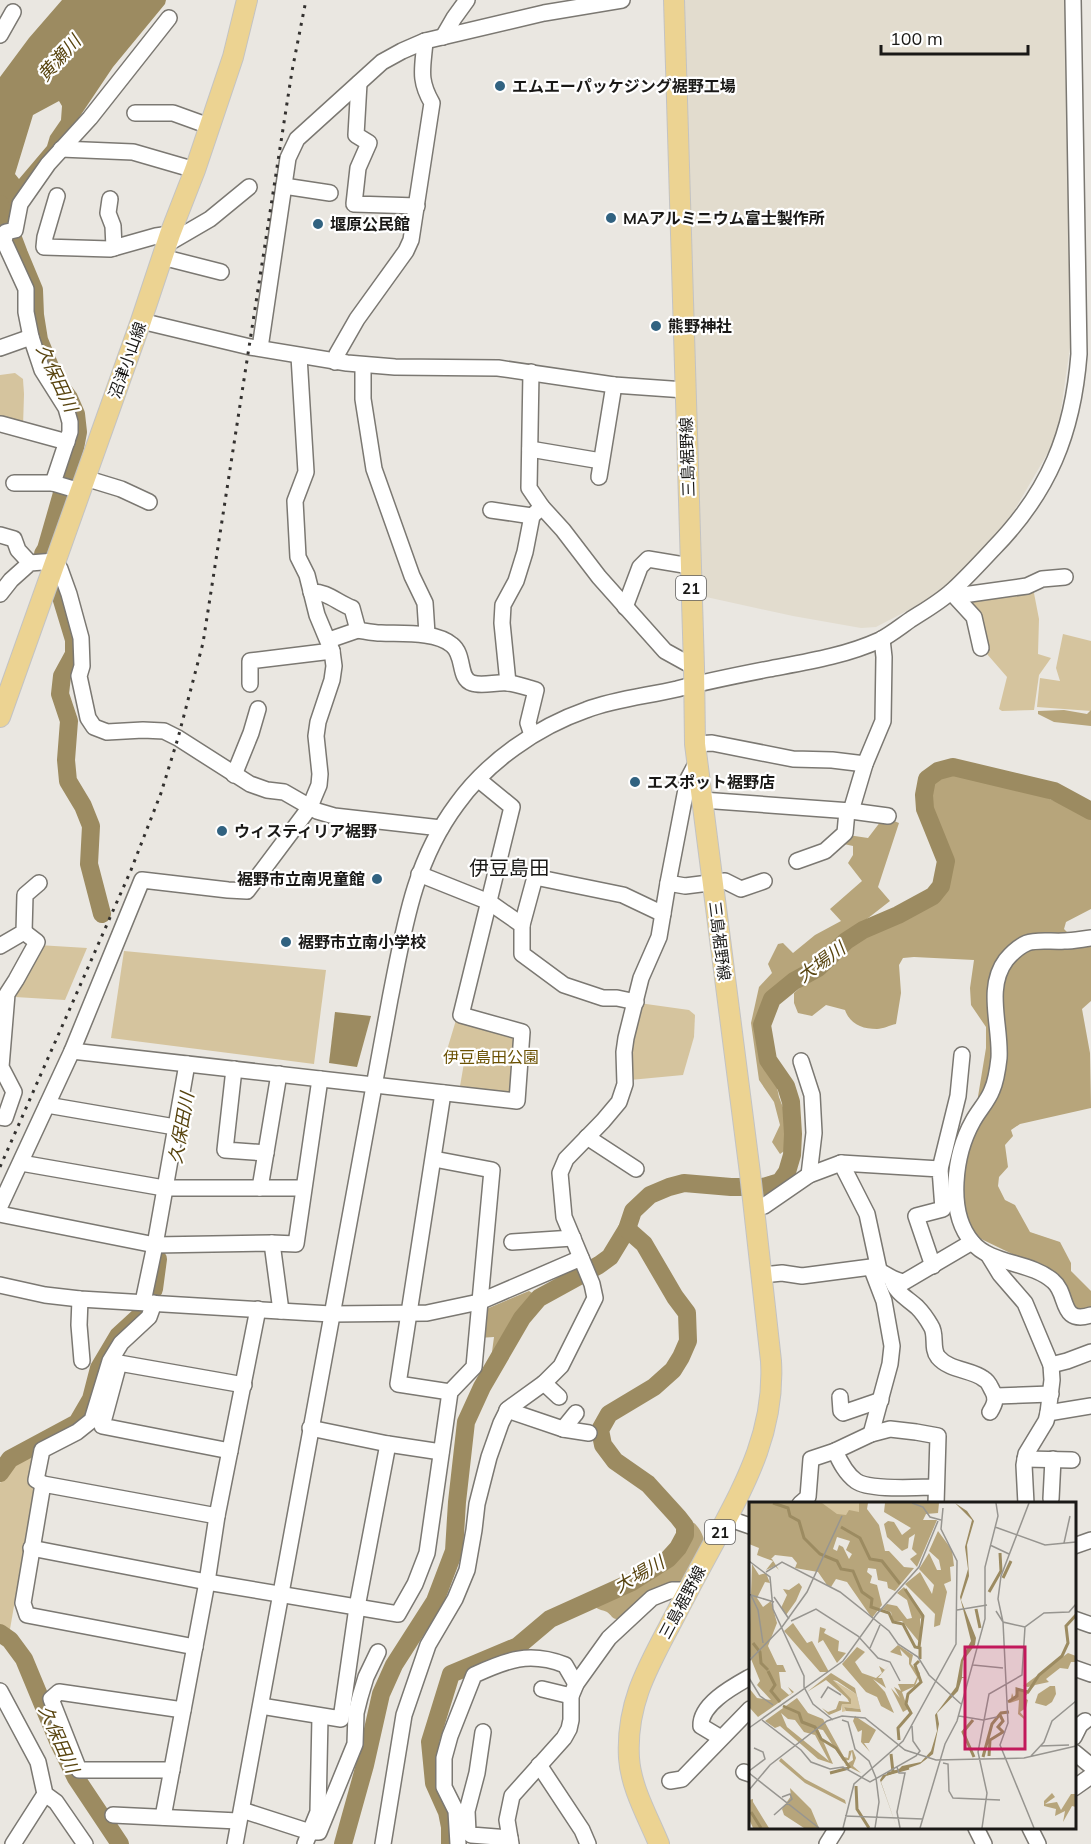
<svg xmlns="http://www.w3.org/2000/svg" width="1091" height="1844" viewBox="0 0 1091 1844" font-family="Mulish,'Noto Sans JP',sans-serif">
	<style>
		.built { fill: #e2dcce }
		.green { fill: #d5c49e }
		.forest { fill: #b7a57b }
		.water { fill: #9c8b61; fill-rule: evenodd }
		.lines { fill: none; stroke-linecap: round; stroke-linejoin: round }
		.river { stroke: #9c8b61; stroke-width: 18 }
		.minor-casing { stroke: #7b7872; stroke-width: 18 }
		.major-casing { stroke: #c3c3c3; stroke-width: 22 }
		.minor { stroke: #fff; stroke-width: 15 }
		.major { stroke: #ecd392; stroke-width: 20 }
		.rail { stroke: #33312f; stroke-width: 3; stroke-dasharray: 3 6; stroke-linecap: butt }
		.poi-dot { fill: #316280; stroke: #fff; stroke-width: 2 }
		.labels { text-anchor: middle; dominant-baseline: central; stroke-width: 4.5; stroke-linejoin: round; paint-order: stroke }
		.shield { fill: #fff; stroke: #5f5e5d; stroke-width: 1.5 }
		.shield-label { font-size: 15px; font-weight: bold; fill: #1a1917 }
		.poi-label { font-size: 16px; font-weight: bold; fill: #1a1917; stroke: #fff; text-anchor: start }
		.street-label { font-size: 16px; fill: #1a1917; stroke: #fff }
		.park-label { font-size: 16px; fill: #6a5102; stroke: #fff }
		.water-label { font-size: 18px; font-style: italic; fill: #58440f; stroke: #fff }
		.quarter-label { font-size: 20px; fill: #1a1917; stroke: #fff }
		.inset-river { fill: none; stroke: #9c8b61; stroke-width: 3 }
		.inset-road { fill: none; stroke: #979590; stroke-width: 1.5 }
		.view { fill: #c2185b; fill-opacity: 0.15; stroke: #c2185b; stroke-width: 3 }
		.inset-edge { fill: none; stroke: #1a1917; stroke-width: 3 }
	</style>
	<rect width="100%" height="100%" fill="#eae7e1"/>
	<polygon class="built" points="682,0 1067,0 1068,152 1072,334 1057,437 1000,535 947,590 876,627 861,628 793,616 697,595"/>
	<g class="green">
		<polygon points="15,373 23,379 24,394 23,426 0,420 0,375"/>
		<polygon points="1033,588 1039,619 1038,654 1051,658 1039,675 1034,710 1002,711 999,709 1007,677 987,654 979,615 965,599"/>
		<polygon points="1063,634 1091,641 1091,711 1037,707 1040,678 1060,681 1056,668"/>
		<polygon points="38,945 87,948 65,1000 15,997"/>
		<polygon points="124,951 326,970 314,1064 111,1038"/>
		<polygon points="639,1003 689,1010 695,1015 694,1037 683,1075 630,1080 627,1056"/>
		<polygon points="456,1020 519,1036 514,1094 459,1092 464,1063 444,1060"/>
		<polygon points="36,1452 35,1485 9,1635 0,1629 0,1483 15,1461"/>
	</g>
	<g class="forest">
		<polygon points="1064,710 1087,714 1091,710 1091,726 1054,722 1038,714 1038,711"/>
		<path d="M953,771L1028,790L1091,816V909L1066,922L1064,929L1070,935L1091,932V1001L1082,1009L1090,1053L1091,1108L1020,1124L1011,1130L1013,1136L1005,1145L1008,1167L999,1177L998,1186L1005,1200L1015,1205L1030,1232L1060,1242L1071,1263V1271L1091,1291V1309L1084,1314L1072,1309L1033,1264L979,1238L966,1224L959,1205L963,1173L972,1133L986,1048V1027L971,1005L970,988L974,960L914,957L903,958L899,965L901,993L896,1024C890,1025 883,1029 877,1029C862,1029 850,1024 845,1010L826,1005L812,1016L798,1013L794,1003V993L855,940L927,903L945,887L950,864L942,849L929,810V788L937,779Z"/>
		<polygon points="884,817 899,823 878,887 890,901 795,975 778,986 774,995 763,1003 762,1011 767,1039 779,1097 787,1118 790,1139 787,1149 780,1154 772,1142 780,1125 774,1102 759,1080 751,1023 759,987 772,973 768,964 778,944 783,943 793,953 815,935 841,921 830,909 862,881 848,863 853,855 853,846 844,844 848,835 868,838"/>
		<polygon points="529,1291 534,1294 490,1367 494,1337 478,1338 484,1310"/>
		<path d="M694,1523C699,1527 705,1537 704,1544L686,1580L623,1614L621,1618C612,1621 613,1616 607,1612C603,1610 599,1610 595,1607L599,1600L623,1591L654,1572L668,1566L682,1549L689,1532L687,1527L689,1524Z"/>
	</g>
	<g class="water">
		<path d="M62,0H166L165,4L113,67L70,131L16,200L0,234V77L29,38ZM59,101L62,106L61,120L50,136L47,146L19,179L15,174L33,115Z"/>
		<polygon points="335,1012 371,1016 357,1067 329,1063"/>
	</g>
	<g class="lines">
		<g class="river">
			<polyline points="0,204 19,254 34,290 35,315 39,340 55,379 69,398 76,414 78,432 75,448 46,549 43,554"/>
			<polyline points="57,584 74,640 74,654 62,676 60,694 69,721 66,760 68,781 83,806 91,826 89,864 102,914"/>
			<polyline points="154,1289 158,1259"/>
			<polyline points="0,1473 10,1459 77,1423 91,1399 99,1368 118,1336 142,1314"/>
			<polyline points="0,1633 10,1640 24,1659 58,1741 76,1778 120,1844"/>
			<polyline points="343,1844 365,1765 381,1694 394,1665 435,1601 454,1551 457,1502 466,1422 482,1387 522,1318 539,1298 599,1265 610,1257 627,1229 633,1211 650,1195 669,1187 684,1183 731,1187 763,1187 780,1182 787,1172 792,1155 793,1134 791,1102 786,1086 768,1060 762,1025 772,999 794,981 818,968 846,941 863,930 898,915 933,896 941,886 946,861 925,809 924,795 927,779 938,771 953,767 1054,791 1091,811"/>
			<polyline points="450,1844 450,1827 447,1812 434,1783 430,1742 451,1674 518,1646 550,1619 632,1582 668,1559 678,1548 685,1535 685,1526 678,1517 648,1484 615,1461 603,1445 600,1430 609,1414 654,1387 673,1370 681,1357 688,1341 687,1313 675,1297 644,1244 627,1229"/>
		</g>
		<defs>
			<g id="minor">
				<polyline points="0,35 13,12"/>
				<polyline points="443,37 454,18 467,0"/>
				<polyline points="359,83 356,135 369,143 358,168 354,204 417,206"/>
				<polyline points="135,113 173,113 209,126"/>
				<polyline points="61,149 133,152 195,170"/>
				<polyline points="284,186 330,193"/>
				<polyline points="57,196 45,237 44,247 110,249 156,236 170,234"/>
				<polyline points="110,199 108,213 113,226 114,248"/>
				<polyline points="167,244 210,219 249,187"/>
				<polyline points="162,257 221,272"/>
				<polyline points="141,321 250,347 347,363 395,367 498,368 614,385 685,390"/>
				<polyline points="0,348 31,337"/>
				<polyline points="260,348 288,158 297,139 382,62 402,51 425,41 544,13 622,0"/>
				<path d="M335,362L337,354L357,319L406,251L411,240L432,103C418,79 423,68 425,41"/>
				<polyline points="363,365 363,399 374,469 412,576 425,603 427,634"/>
				<polyline points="531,372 529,488 542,507 563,530 599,577 665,651 694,667"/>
				<polyline points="1,424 67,442"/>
				<polyline points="530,449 601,461"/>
				<polyline points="599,477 614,385"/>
				<polyline points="85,478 121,489 149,502"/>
				<polyline points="14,483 53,483"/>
				<polyline points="80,491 53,483 70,432 70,422 66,408 42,370 31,337 26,312 26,289 4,241 6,232 15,230 20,204 48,164 90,118 169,18"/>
				<polyline points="491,510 532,516"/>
				<polyline points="0,535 14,539 18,550 30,563"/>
				<path d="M311,592C327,591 338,603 352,608L358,630C365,631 373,633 381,633C400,634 436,631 452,645C465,655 458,679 472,683C483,687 498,681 509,683C518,684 527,688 536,690L528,723L532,735"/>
				<polyline points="951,592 974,617 981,648"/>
				<polyline points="0,594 11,580 30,563 55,561 60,569 69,594 81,638 82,666 79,676 88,718 94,727 107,732 143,730 164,731 178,738 250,784 267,790 284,792 317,811 334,816 441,828"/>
				<polyline points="956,596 1027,586 1042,579 1065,577"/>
				<polyline points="625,607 640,567 648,559 690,566"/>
				<polyline points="329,640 358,630"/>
				<polyline points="508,683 502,623 503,605 516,581 525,552 532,516 542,507"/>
				<polyline points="250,684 250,661 332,651"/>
				<polyline points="695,744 712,743 793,759 832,760 865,764"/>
				<polyline points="234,775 251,733 258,709"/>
				<polyline points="702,800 851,811 888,816"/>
				<polyline points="851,811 865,764 883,721 884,657 882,639"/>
				<polyline points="797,861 825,851 845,833 847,811"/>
				<polyline points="419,874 489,902 522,925 522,954 564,985 603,998 617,998 636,1002"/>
				<polyline points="668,883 685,886 725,881 741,889 764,881"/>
				<polyline points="522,925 535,877 623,895 663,914"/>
				<path d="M1091,938C1082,939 1073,941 1064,941C1053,942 1037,939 1027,943C1020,946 1011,954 1006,960C985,988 1001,1026 999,1058C998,1067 996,1081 992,1090C988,1101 979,1110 973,1121C955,1153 946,1211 972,1242C991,1265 1030,1261 1053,1281C1069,1294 1059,1325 1091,1315"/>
				<polyline points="0,946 24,932 25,895 39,883"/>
				<polyline points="72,1051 517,1101 522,1032 461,1015 512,807 479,780"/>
				<polyline points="801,1061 812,1095 814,1133 809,1175"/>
				<polyline points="234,1069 225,1150 266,1153"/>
				<polyline points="443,1093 398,1384 450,1392"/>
				<polyline points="47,1105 175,1127"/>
				<polyline points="0,1117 5,1118 14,1092 1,1067 7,994 16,980 37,942 24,932"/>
				<polyline points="587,1137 636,1169"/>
				<polyline points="21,1163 164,1188 303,1188"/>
				<polyline points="841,1163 867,1214 879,1270"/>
				<polyline points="940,1169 958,1096 962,1055"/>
				<polyline points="260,1188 279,1074"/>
				<polyline points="0,1206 72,1051 142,880 228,890 247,891 310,807 314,797 319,785 320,774 316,736 318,722 332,680 334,666 332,651 317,615 307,575 298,557 295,501 306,472 299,356"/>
				<polyline points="754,1209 764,1206 809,1175 841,1163 940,1169 943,1209 916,1216 933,1266"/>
				<polyline points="0,1214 155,1245 272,1243 296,1244 320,1079"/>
				<polyline points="512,1242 573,1238"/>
				<polyline points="272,1243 281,1311"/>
				<polyline points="989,1256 1000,1274 1025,1303 1051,1365 1052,1380 1048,1413 1046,1421 1026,1454 1024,1465 1026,1504"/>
				<polyline points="871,1267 884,1301 892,1346 890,1364 871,1434"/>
				<path d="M762,1275L782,1273L802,1276L871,1267C883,1271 890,1280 904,1282L972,1242"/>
				<path d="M892,1280C896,1293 907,1298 917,1307C922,1312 927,1319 931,1326C937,1335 931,1348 938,1357C950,1371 971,1369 984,1379C988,1381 990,1386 992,1390C997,1398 995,1404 990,1412"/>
				<polyline points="0,1285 45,1295 80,1299 331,1314 427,1313 479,1302 581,1258"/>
				<polyline points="80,1299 79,1325 82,1361"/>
				<polyline points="143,1302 155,1245 187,1064"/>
				<polyline points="1051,1365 1067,1361 1091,1352"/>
				<polyline points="544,1383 559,1397"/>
				<polyline points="996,1396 1051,1394"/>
				<polyline points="840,1397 841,1411 843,1413 881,1400"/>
				<polyline points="507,1410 563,1429 589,1433"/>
				<polyline points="1048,1413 1091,1406"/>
				<polyline points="310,1428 388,1444 441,1452"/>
				<polyline points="563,1429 576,1413"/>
				<polyline points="230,1451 102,1426 119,1363 244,1385"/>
				<path d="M835,1451C840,1462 846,1474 856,1481C870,1491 918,1487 936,1487"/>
				<polyline points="1025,1459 1072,1460"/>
				<polyline points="43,1484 36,1480 42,1450 77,1432 92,1420 110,1361 121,1343 149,1317 154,1303"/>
				<polyline points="1051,1499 1053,1459"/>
				<polyline points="800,1504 808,1497 811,1459 835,1451 871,1434 890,1429 916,1432 938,1436 936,1504"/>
				<polyline points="727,1518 750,1526"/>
				<polyline points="1074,1546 1091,1540"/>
				<polyline points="31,1548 207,1582 398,1614 415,1584 427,1553 450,1392 474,1367 492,1170 434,1159"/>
				<polyline points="1074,1619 1091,1625"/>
				<polyline points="195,1647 27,1615 23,1603 43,1484 217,1516"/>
				<polyline points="1074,1668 1091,1674"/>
				<polyline points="542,1689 571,1696"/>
				<polyline points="0,1691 38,1762 45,1794 56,1802 85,1844"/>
				<polyline points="261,1706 341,1719 357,1607 388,1444"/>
				<polyline points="483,1732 477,1773 467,1811 468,1832 471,1835 510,1838"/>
				<polyline points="1074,1737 1080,1725 1085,1721"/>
				<path d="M721,1738L701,1726C700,1704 734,1686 750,1677"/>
				<polyline points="1074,1752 1091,1766"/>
				<polyline points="539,1765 582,1830 588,1844"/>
				<polyline points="172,1770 79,1770 51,1699 59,1692 183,1710"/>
				<polyline points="744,1772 750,1774"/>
				<polyline points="670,1781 682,1779 750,1709"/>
				<polyline points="1074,1788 1091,1776"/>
				<polyline points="242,1810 310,1832 319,1832 355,1744 356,1713 360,1697 366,1677 378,1652"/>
				<polyline points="113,1815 238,1821"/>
				<polyline points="163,1817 207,1582 217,1516 258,1309"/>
				<polyline points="976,1828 984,1844"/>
				<polyline points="1030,1828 1038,1844"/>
				<polyline points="13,1844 45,1794"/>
				<path d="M235,1844L390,999C404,929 413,863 457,804C487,762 537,727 586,710C615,699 647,696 677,689C708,681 738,675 769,669C806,662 845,656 880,640C890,635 900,627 910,620C924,611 940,602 953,590C967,577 980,563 993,549C1049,492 1073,433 1079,354L1073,0"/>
				<polyline points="305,1844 318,1812 320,1717"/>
				<polyline points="383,1844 404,1715 428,1645 455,1599 467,1570 474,1530 477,1504 489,1457 501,1423 508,1409 544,1383 561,1366 595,1298 592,1284 564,1217 560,1173 566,1159 603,1121 619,1102 625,1084 624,1052 626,1038 641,978 659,937 668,883 688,779 697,762"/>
				<path d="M458,1844L456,1811L444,1787V1758L450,1736L474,1675C507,1660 529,1651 565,1665L576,1684"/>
				<polyline points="511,1844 507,1820 512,1796 564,1738 569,1729 571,1720 571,1696 576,1684 609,1638 652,1598 672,1590 688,1590"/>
				<polyline points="827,1844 837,1828"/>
			</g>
			<g id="major">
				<polyline points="0,717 141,321 170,234 195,170 233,57 247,0"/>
				<path d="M659,1844C648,1817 631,1788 629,1758C626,1706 646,1670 670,1625C685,1596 701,1566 717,1537C748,1479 775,1428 771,1361L750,1173L695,744L694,667L674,0"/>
			</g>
		</defs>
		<use href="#minor" class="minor-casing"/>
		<use href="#major" class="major-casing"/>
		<use href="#minor" class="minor"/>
		<use href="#major" class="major"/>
		<polyline class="rail" points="0,1167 131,870 161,793 178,738 203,643 292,71 306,0"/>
	</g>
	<g class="poi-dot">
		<circle cx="500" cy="86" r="6"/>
		<circle cx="611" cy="218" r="6"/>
		<circle cx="318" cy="224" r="6"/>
		<circle cx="656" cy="326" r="6"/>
		<circle cx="635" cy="782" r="6"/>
		<circle cx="222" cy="831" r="6"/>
		<circle cx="377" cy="879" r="6"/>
		<circle cx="286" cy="942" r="6"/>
	</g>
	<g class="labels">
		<g class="shield">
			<rect x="676" y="576" width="30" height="24" rx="4.5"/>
			<rect x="705" y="1520" width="30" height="24" rx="4.5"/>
		</g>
		<g class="shield-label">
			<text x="691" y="588">21</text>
			<text x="720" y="1532">21</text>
		</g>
		<g class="poi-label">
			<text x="512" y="86">エムエーパッケジング裾野工場</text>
			<text x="623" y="218">MAアルミニウム富士製作所</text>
			<text x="330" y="224">堰原公民館</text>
			<text x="668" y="326">熊野神社</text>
			<text x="647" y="782">エスポット裾野店</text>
			<text x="234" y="831">ウィスティリア裾野</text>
			<text x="365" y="879" text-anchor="end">裾野市立南児童館</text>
			<text x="298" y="942">裾野市立南小学校</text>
		</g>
		<g class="street-label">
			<text transform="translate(127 360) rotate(-70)">沼津小山線</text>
			<text transform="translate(687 457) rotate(-92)">三島裾野線</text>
			<text transform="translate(720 941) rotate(83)">三島裾野線</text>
			<text transform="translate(682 1602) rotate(-62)">三島裾野線</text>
		</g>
		<g class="park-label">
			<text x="491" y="1057">伊豆島田公園</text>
		</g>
		<g class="water-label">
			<text transform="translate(59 58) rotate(-48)">黄瀬川</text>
			<text transform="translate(57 378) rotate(65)">久保田川</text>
			<text transform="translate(821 962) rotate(-36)">大場川</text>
			<text transform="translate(181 1128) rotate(-80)">久保田川</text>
			<text transform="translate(639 1574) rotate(-30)">大場川</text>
			<text transform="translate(59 1739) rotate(66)">久保田川</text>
		</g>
		<g class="quarter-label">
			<text x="509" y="867">伊豆島田</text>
		</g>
	</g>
	<g transform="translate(749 1502)">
		<rect width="327" height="327" fill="#eae7e1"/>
		<path d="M69,1H114L110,11L97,13H86ZM84,178L107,192L111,207L95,205L97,209L93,210V202H102Z" fill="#d5c49e"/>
		<path d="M0,1H73L88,12L97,13L100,8L110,10V1H119L118,7L130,23L136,49H140L155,65L165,66L146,89L139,86L138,80L129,78L127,67L119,66L118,70L123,74L121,81L128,83L133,103L123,116L98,80L87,77L82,85L78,83L69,70L46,66L48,61L43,55L26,53L22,57H23L30,68L26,64L17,68L24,59L8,53L10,46L0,42ZM88,35L101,39L97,48L103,52L100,57L94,45L90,43L88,49L84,47ZM136,1H190L189,11L177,12L174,18H188L168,65L161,57L168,52L163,47L166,32L160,36L159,46L153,49L138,35L135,22L139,19L145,20L153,33L162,26L135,10ZM189,29L203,48L205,64L201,65L202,79L195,82L198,90L191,123L185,125L186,112L156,82L171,70L183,92L185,83L170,67L180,51L188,68H192L190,58L180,49ZM3,62L10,73L17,71L21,81L16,80L8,96L14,105L22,99L28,121L19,144L28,163H34L37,170H30L32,186L40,193L43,191L39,185L45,190L9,215L0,205V186L8,196L22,198L8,183L11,179L0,152ZM50,81L53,85L47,99L37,113L32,106L38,93L34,87L40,88ZM155,85L175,113L171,117V141L153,119L144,120L142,110L133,107L138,102L148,104L158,117L163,116L158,98L148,91ZM44,121L58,141L63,139L80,170H71L35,129ZM71,125L77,127L75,131L90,139L89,149L97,151L88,161L74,138L69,141ZM149,143L164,153L162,162L171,171L166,184L153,190L159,207L154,210L142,186L151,196L145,185L152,189L149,182H165L168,175L160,162V156L151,147L153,154L141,150ZM108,145L116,150L106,160L113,171L127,176L133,171L130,164L136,168L141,162L129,176H133L137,186L124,177L136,190L145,211L132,204L128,195L117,190L93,162ZM319,151L327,154V160H322L319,167L311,166L297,177L300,180L286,183L275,196L279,198L277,206L271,210L277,217H275L269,212L270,198L261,201L263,191L265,196L269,187L280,190L283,184L279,185L274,184ZM82,171L106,186L112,210L97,209L95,205L111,207L107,192L88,179L84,178L102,197V202H93L92,208L80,213L73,206L79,210L87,207L90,199L100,200L99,197L77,178L58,190ZM301,184H306L307,192L303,200L297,204L286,201L289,192ZM48,196L59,211L74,217L95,255L99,256L100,249L104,248L107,256L104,264L112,271L96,263L104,258L103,249L100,258L94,259L74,228L69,227L84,262L69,257L31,224L26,226L16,219ZM32,211L39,217L46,218L55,230L66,233L80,259L38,225ZM106,214L127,228L120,241H115L121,250L112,240L113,228L109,230L104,219ZM32,256L56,277L96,298L97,302L56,281L30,259ZM41,286L62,307L70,326H55L35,313L33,307L42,294ZM303,291L306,295L296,302L308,300L312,308L322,292H327V305L323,304L314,320L316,309L306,314L307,307L295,304V299ZM4,297V300L20,326H4L0,317V298Z" fill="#b7a57b" fill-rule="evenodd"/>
		<path d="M206,1L218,9L225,19L218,43L220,74L212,98L227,136L226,143L214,159L213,175H218L213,176L209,189L188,211L190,222L184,252L171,262L137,274L132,280L148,326L131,278L134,273L147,270L153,264L172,260L182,249L188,229L186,213L207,185L212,158L222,139L211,95L219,67L216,45L223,18Z" fill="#9c8b61"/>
		<path class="inset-river" d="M24,1L39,6L41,14L50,19L55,36L71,52L88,59L92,67L104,69L113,90L123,97L122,105L140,111L144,120L154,122L166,145L171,146V157M92,25L111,36L121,57L133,59L151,82M254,76L262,59M156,87L174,114L170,145M240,90L252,69L251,51M227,107L231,126M4,141L11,150L12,161L19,168M19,169L26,183L22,189L31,200M259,200L268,194V187L279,190L290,173L313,154L319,141L317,124L327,113M34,204L50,211L53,220L66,225L72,237L87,246L101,266M224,218L214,230L225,255M150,238L149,226L162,211L157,202L159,192L172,180L166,163L170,159M142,252L144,270M240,254L241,238L254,230L249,225L254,219L251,213M234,255L243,222L252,211L260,210M81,271L100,266M138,272L160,266M107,284L108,307L120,326M2,310L12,326"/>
		<path class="inset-road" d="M163,1L174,5L181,15L192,18M246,25L296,43L327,40M315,41L321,14M241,43L260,52M0,59L21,75L24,107L55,174V185L64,202L84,218M17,70L33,60L91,90L140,129L149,142L169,155L180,173L212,202M25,95L40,117M208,108L238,103M247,109L254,120L259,221L251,243L285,326M42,119L67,107L109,134L129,156L141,160L151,179M276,125L254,120L249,97L252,74L280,1M14,141L9,108L2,93L25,100M121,146L131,123M0,159L33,125L58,90L93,14M224,163L254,166M0,176L11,194L24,203M72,196L79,185L92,193M210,214L234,218L248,215M13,218L52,248L62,260L81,267L94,265L121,280L167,254L171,249L164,239L163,224M93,218L99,220L106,247L120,259L127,276L130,300L126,326M0,226L94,159L127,113L170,65L189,19M291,244L320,243M282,254L295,240L303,219L327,199M194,261L199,262L200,289L204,296L251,298M148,265L150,271H156L148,310L151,326M0,269L16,257L14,250L5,246M0,271L70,326M0,288L21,263L78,219L93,214L116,216L156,248L187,258L275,256L327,244M25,313L43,297L41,292L33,295M96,314L174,317M94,326L105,282L154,239L207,142L208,59L192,27L194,6M171,326L196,242L208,219L236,117V65L249,14L247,1M233,326L238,291L229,250L240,192L273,173L276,125L295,111L320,110L327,102"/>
		<path class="view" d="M216,145H276V247H216Z"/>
		<rect width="327" height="327" class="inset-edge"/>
	</g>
	<path d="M881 45v9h147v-9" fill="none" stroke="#1a1917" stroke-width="3"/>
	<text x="890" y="45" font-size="18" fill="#1a1917" stroke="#ffffff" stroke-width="4.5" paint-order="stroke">100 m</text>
</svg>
